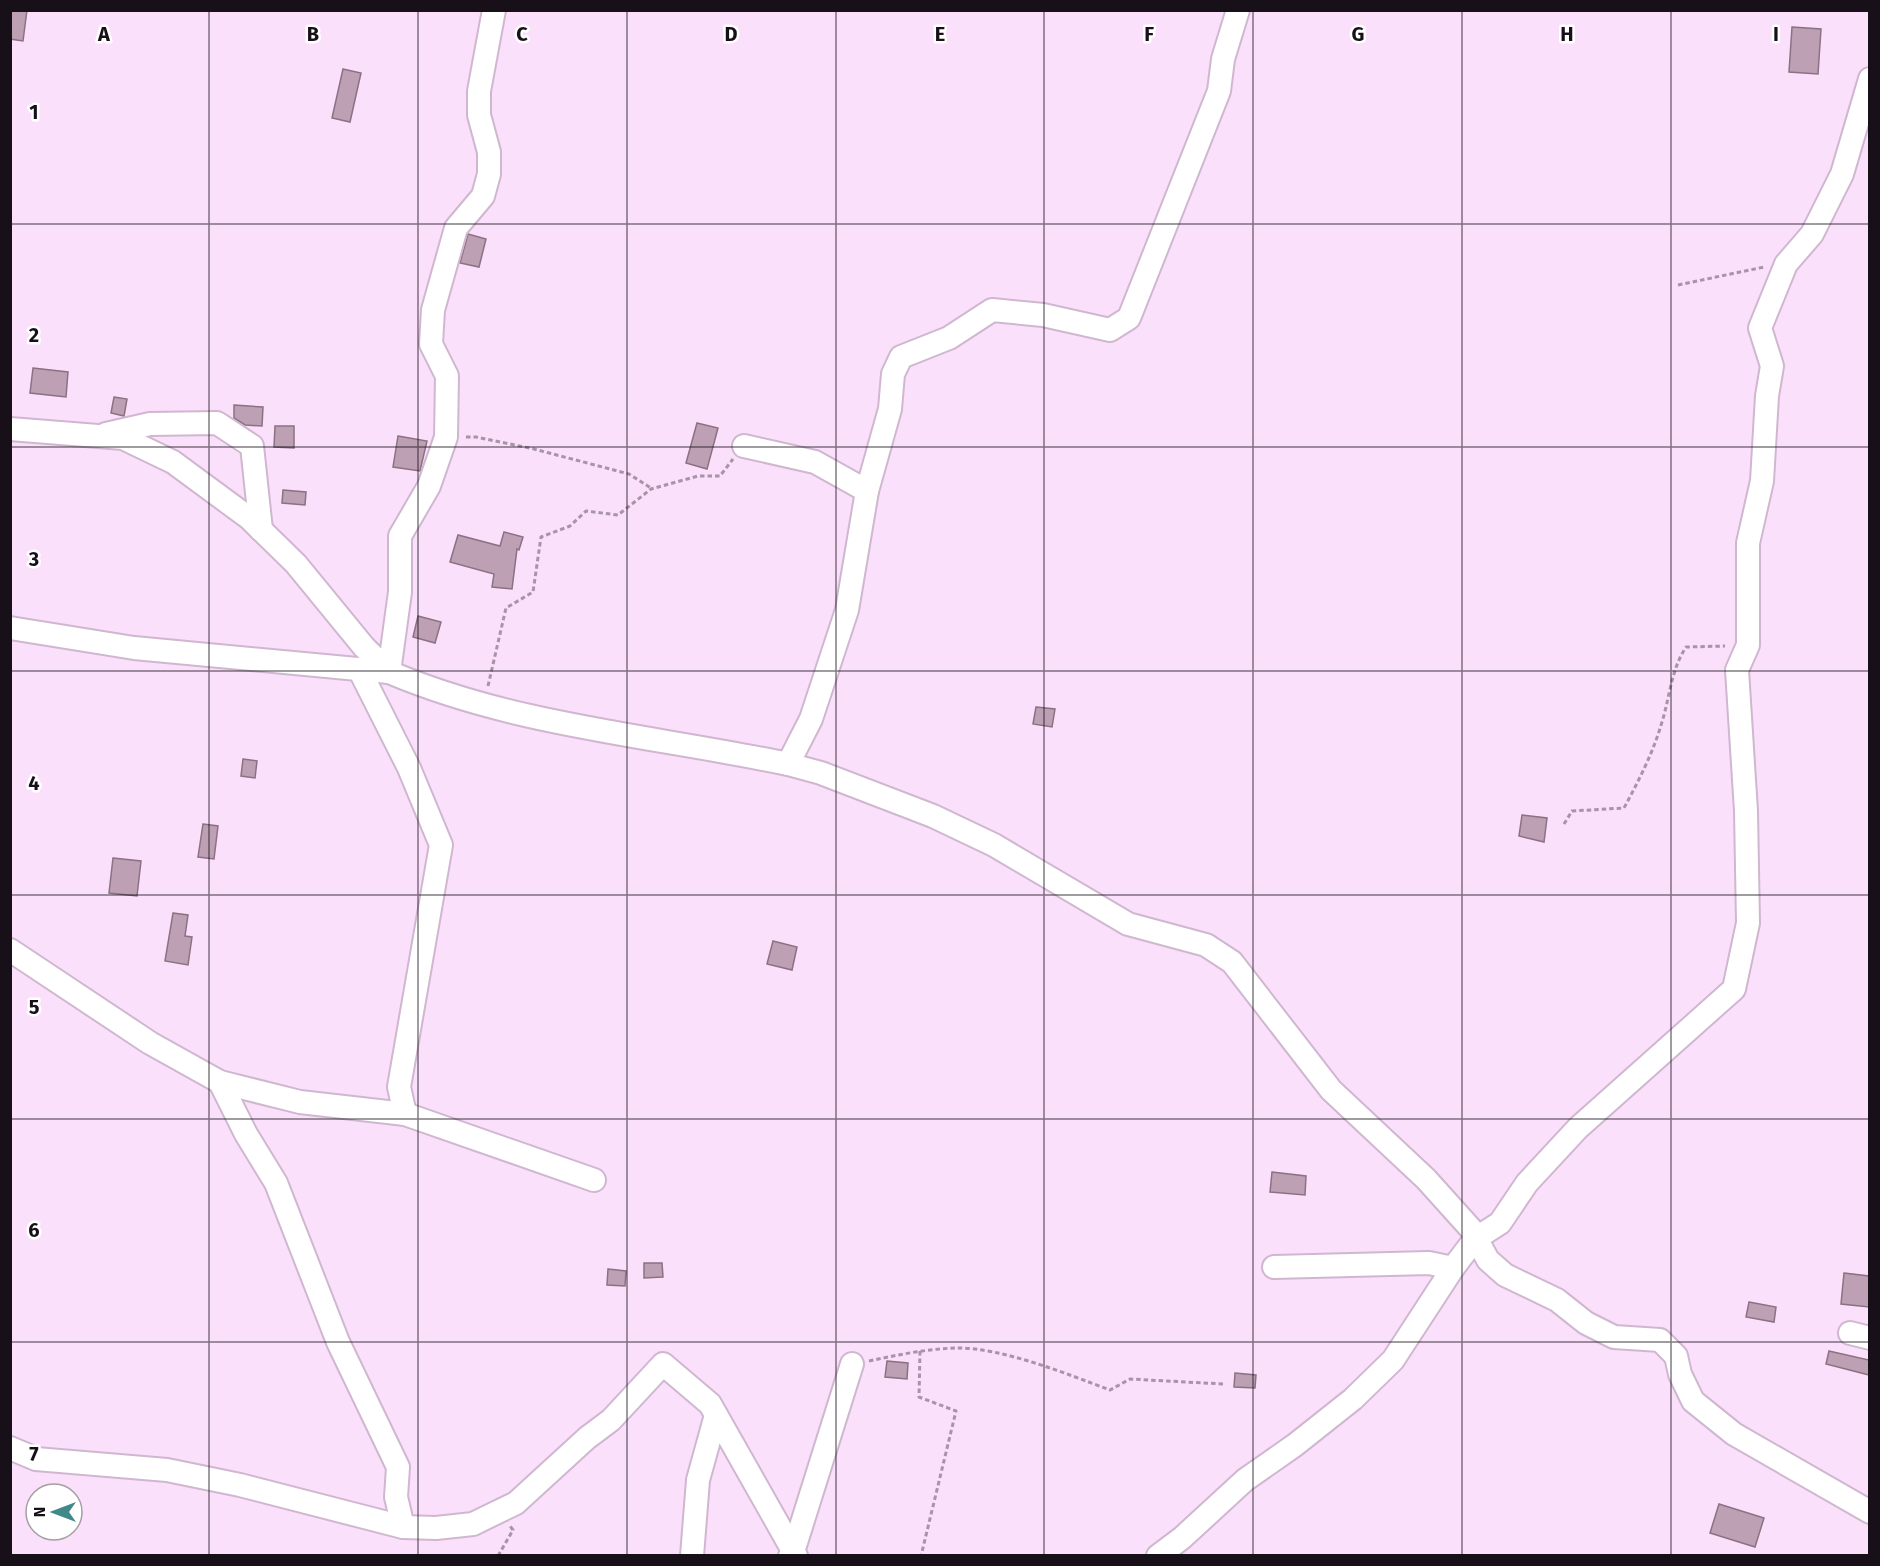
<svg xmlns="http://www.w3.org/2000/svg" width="1880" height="1566" viewBox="0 0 1880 1566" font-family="'Fira Sans',sans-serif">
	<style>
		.building { fill: #bea0b4; stroke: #8c7083; stroke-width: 1.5 }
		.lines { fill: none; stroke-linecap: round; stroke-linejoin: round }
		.minor-casing { stroke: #d0b7d0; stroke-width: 26 }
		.path { stroke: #a894a8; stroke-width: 3; stroke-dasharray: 4.5 3; stroke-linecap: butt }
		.minor { stroke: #fff; stroke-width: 22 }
		.grid { fill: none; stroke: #181019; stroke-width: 1.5; stroke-opacity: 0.55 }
		.grid-label { font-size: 20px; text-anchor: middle; font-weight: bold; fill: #181019; stroke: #fff; stroke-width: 5; stroke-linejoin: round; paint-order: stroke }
	</style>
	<rect width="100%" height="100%" fill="#fbe0fb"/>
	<g class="building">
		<polygon points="10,10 27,10 23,41 10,39"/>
		<polygon points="1792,27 1821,29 1818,74 1789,72"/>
		<polygon points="343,69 361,73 350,122 332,118"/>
		<polygon points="468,234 486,239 479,267 460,263"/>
		<polygon points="33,368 68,372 66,397 30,393"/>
		<polygon points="114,397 127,399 124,416 111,413"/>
		<polygon points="234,405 263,407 262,426 245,425 234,418"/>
		<polygon points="697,423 718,428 707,469 686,463"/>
		<polygon points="275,426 294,426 294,448 274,447"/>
		<polygon points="398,436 427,441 420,471 393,467"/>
		<polygon points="283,490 306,492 305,505 282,503"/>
		<polygon points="504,532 523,537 519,550 517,549 512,589 492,587 494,574 450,562 458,535 500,546"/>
		<polygon points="418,616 441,622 435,643 413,637"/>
		<polygon points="1036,707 1055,709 1052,727 1033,724"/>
		<polygon points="243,759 257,761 255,778 241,776"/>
		<polygon points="1522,815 1547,818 1544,842 1519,836"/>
		<polygon points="203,824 218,826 214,859 198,857"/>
		<polygon points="113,858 141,861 137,896 109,893"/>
		<polygon points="173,913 188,915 185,936 192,937 188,965 165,961"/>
		<polygon points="773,941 797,947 792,970 767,964"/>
		<polygon points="1272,1172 1306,1176 1305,1195 1270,1192"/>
		<polygon points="644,1263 662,1263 663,1277 644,1278"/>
		<polygon points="608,1269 626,1271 625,1286 607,1285"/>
		<polygon points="1844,1273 1869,1276 1869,1307 1841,1304"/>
		<polygon points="1749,1302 1776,1307 1774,1322 1746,1317"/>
		<polygon points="1829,1351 1869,1360 1869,1375 1826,1364"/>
		<polygon points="887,1361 908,1363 907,1379 885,1377"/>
		<polygon points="1235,1373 1256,1375 1255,1388 1234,1387"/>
		<polygon points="1719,1504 1764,1518 1755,1547 1710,1533"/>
	</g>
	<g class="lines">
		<defs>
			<g id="minor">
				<polyline points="10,429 123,438 173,462 249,518 296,564 364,647 389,672"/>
				<polyline points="106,434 150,424 217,423 252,446 261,530"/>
				<polyline points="744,446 815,462 867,491"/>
				<path d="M10,628L134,648L389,672C516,726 655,736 788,764L821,773L933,816L994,845L1128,924L1206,945L1232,962L1331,1090L1426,1179L1471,1229L1488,1260L1505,1275L1557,1300L1586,1323L1614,1337L1660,1340L1676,1356L1680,1374L1693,1401L1734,1434L1870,1512"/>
				<polyline points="359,669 409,768 441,845 399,1087 405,1114 594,1180"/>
				<polyline points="389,672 400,592 400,536 429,486 446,437 447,376 431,344 433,310 456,228 483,196 489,174 489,152 479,115 479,91 494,10"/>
				<polyline points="788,764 811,719 847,610 867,491 890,409 893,374 901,357 949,338 992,310 1043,315 1110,330 1129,318 1219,91 1223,59 1238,10"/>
				<polyline points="10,950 150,1043 220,1082 300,1102 405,1114"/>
				<polyline points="220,1082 246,1134 276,1183 338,1342 398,1467 396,1497 403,1527"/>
				<polyline points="1274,1267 1429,1263 1453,1268"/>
				<polyline points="1850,1333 1870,1338"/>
				<polyline points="10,1448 36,1459 167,1470 240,1485 403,1527 436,1528 473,1524 516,1503 587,1438 611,1420 663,1364 710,1404 796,1556"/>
				<polyline points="692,1556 698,1480 716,1415"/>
				<polyline points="790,1556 793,1552 852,1364"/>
				<polyline points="1158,1556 1182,1538 1245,1480 1295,1445 1353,1399 1393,1360 1453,1268 1475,1239 1500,1223 1527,1183 1578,1128 1734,989 1748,923 1746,811 1737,670 1748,645 1748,543 1762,481 1767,396 1772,366 1760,328 1786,264 1812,234 1842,174 1870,79"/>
			</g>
		</defs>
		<use href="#minor" class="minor-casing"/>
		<g class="path">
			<polyline points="1678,285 1764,267"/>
			<polyline points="466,437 476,437 534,449 629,474 651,488"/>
			<polyline points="488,686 506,608 533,592 541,537 570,526 586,511 618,515 651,489 698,476 720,476 733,459"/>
			<path d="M1564,824L1572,811L1624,808C1639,780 1653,753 1662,722C1670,696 1671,670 1686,647L1725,646"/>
			<polyline points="920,1351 919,1397 956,1411 921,1556"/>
			<path d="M869,1361C897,1355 926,1349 955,1348C1001,1347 1067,1374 1110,1390L1130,1379L1223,1384"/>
			<polyline points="498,1556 513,1530 510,1526"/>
		</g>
		<use href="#minor" class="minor"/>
	</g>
	<path class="grid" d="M209,10V1556M418,10V1556M627,10V1556M836,10V1556M1044,10V1556M1253,10V1556M1462,10V1556M1671,10V1556M10,224H1870M10,447H1870M10,671H1870M10,895H1870M10,1119H1870M10,1342H1870"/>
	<g class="grid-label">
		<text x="104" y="41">A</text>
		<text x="313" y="41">B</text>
		<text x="522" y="41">C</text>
		<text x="731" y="41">D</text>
		<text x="940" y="41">E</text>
		<text x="1149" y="41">F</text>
		<text x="1358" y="41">G</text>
		<text x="1567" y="41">H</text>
		<text x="1776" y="41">I</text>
		<text x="34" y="119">1</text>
		<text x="34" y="342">2</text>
		<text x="34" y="566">3</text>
		<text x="34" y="790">4</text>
		<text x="34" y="1014">5</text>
		<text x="34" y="1237">6</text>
		<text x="34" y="1461">7</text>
	</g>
	<rect width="1880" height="1566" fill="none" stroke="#181019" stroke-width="24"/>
	<g transform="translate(54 1512) rotate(270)"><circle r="28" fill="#ffffff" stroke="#a39fa3" stroke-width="1.5"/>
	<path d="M0-4.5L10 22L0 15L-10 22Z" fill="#418988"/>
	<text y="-9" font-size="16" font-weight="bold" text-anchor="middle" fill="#181019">N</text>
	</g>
</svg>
